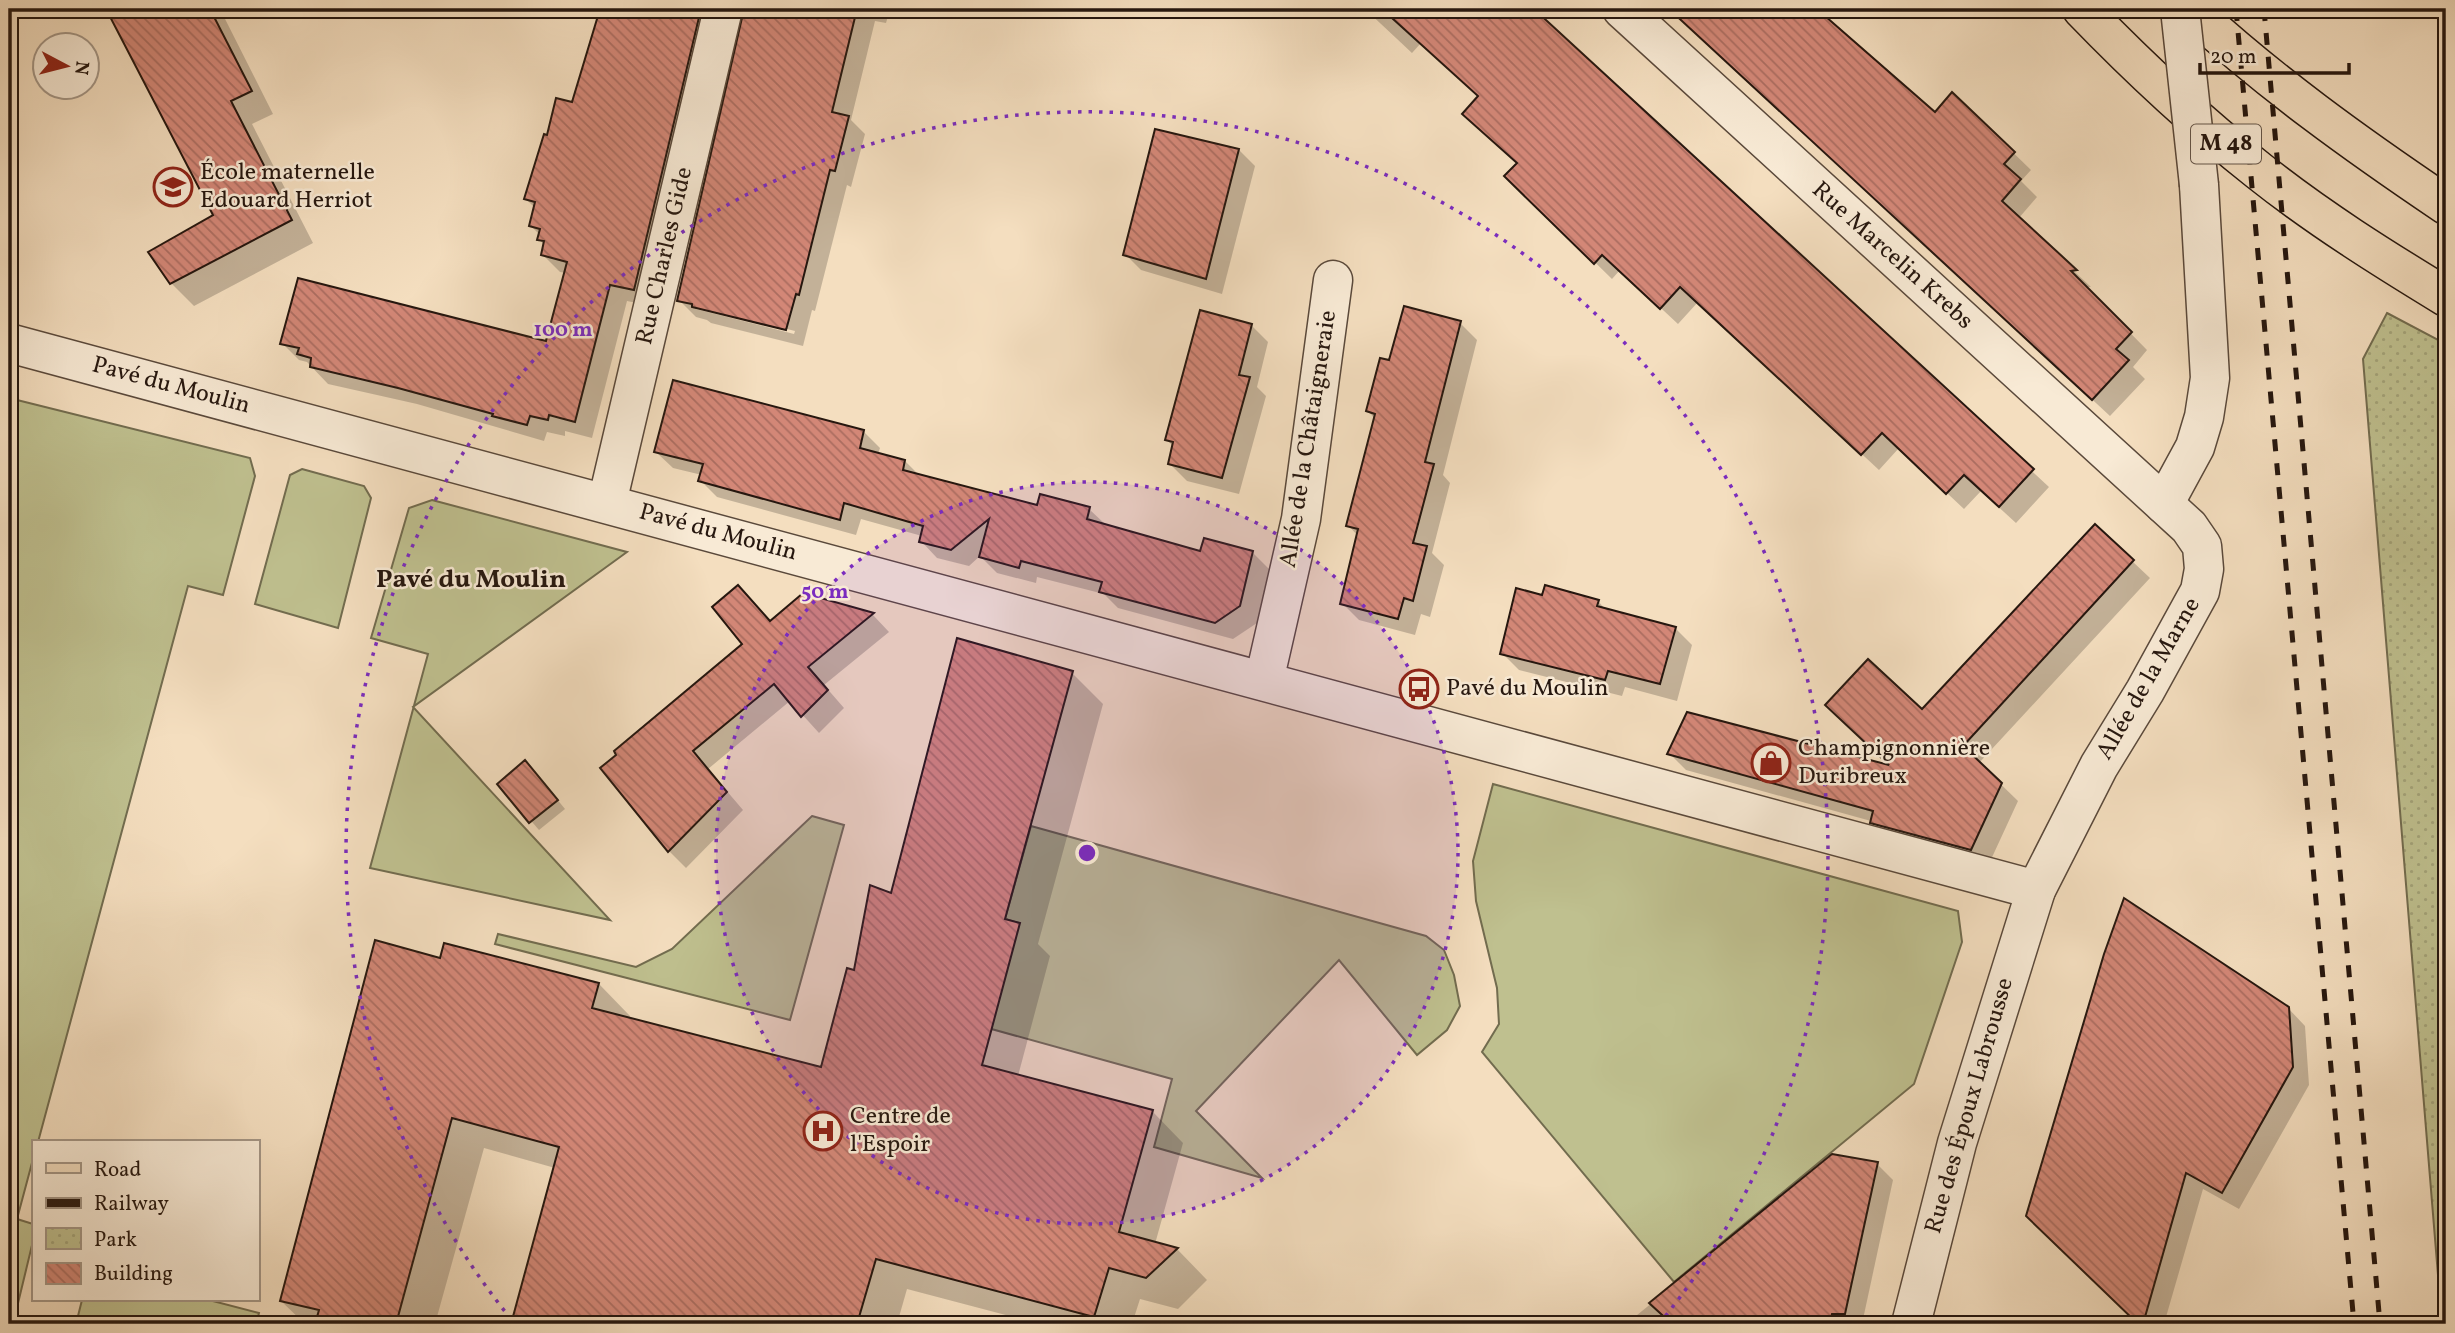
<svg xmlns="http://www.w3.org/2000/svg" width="2455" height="1333" viewBox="0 0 2455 1333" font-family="Vollkorn,serif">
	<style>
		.green { fill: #bfc08f; stroke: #726c4f; stroke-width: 2 }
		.park { fill: url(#park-dots); stroke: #726c4f; stroke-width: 2 }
		.shadow { fill: #0003; fill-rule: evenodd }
		.building { fill: url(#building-back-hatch); stroke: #26170f; stroke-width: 2 }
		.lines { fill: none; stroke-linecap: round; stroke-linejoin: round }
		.minor-casing { stroke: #5a493b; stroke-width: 41 }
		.primary-casing { stroke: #26170f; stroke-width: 41 }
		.minor { stroke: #f8ead5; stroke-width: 38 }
		.primary { stroke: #f4debf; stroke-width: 38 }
		.rail { stroke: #26170f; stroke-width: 5; stroke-dasharray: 12 12; stroke-linecap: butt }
		.minor-bridge-casing { stroke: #5a493b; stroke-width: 41; stroke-linecap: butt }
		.minor-bridge { stroke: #f8ead5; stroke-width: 38 }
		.ring { fill: none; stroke: #7b2cbf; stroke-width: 3.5; stroke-dasharray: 3.5 7 }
		.labels { text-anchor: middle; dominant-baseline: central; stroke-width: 5; stroke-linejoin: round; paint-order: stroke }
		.shield { fill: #f8ead5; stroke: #65564a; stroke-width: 2 }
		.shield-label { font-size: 23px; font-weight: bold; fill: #26170f }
		.poi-label { font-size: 24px; fill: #26170f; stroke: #f8ead5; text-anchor: start }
		.street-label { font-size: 24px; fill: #26170f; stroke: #f8ead5 }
		.neighbourhood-label { font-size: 26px; font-weight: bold; fill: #26170f; stroke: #f8ead5 }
		.centre { fill: #7b2cbf; stroke: #f8ead5; stroke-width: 3.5 }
		.ring-label { font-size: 21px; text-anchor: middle; font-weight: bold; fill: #7b2cbf; stroke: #f8ead5; stroke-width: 5; stroke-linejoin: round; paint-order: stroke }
	</style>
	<defs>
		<pattern id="park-dots" width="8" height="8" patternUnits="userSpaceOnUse" patternTransform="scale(1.75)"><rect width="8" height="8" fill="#bfc08f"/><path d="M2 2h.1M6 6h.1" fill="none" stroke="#a4a47a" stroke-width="1.8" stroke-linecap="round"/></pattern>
		<pattern id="building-back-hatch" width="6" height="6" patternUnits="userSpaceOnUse" patternTransform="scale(1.75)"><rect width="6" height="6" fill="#d38777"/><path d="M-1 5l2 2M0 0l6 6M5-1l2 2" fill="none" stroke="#ab6d60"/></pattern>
	</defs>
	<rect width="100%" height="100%" fill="#f4debf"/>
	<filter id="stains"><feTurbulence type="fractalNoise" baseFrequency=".00286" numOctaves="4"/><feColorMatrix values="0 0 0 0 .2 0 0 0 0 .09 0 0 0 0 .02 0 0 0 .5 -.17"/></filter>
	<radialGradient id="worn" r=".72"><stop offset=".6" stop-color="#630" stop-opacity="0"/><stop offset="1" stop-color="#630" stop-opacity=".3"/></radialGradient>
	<g class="green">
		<polygon points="9,398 250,458 255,476 223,595 188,586 38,1142 33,1142 33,1159 17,1219 33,1224 33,1241 13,1324 9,1324"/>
		<polygon points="302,469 364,486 371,498 338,628 255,604 290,475"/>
		<polygon points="432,500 627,552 413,707 610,920 370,868 428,654 371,638 409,508"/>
		<polygon points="1493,784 1958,911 1962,942 1914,1084 1674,1282 1482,1052 1499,1024 1497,988 1476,901 1473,861"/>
		<polygon points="812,816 844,825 790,1020 495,944 498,934 636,967 672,949"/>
		<polygon points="1031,826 1426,936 1444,950 1454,975 1460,1006 1447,1030 1417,1055 1339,960 1196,1111 1262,1178 1154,1147 1172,1079 912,1007 1019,923 1005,919"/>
		<polygon points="82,1300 209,1300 259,1313 256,1324 76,1324"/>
	</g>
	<polygon class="park" points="2387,313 2446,344 2446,1324 2442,1324 2363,359"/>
	<g class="shadow">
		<polygon points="107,9 220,9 273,114 252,124 313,243 194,306 171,283 215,216"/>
		<polygon points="602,9 727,9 651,306 627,301 592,438 565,431 565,436 547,432 544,441 417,404 328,384 307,362 299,360 282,343 547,343 566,273 560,272 543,255 545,246 539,239 540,235 531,226 535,208 526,199 548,137 574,104"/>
		<path d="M746,9H890L886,23L875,21L851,120L865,134L851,187L847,185L815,311L812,310L803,346L711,323L707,320L696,317L679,300ZM696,306L795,331L794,334L696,309Z"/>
		<polygon points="1365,9 1533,9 2049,487 2016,523 1981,491 1964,509 1899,448 1879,470 1698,302 1678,324 1620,270 1612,279 1507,176 1518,164 1480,97 1421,43 1412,53"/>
		<polygon points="1670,9 1796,9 1844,49 1935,114 1953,94 2031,170 2021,181 2037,197 2018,219 2091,287 2085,287 2147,350 2133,367 2145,379 2110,416"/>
		<polygon points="1239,150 1255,166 1222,294 1141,270 1125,254"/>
		<polygon points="1460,323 1477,340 1443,475 1450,483 1432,553 1444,565 1430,617 1421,614 1415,635 1359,620 1342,603 1358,536 1348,525 1375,419 1368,411 1390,362"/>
		<polygon points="1251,325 1268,342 1257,387 1266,396 1239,494 1187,481 1170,464 1174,447 1167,440"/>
		<polygon points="863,431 880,448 878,454 905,461 920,476 1038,507 1089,509 1106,525 1201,553 1252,552 1269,569 1257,623 1233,639 1118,608 1104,594 1037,577 1036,583 997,573 980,556 969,566 937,558 921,541 922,536 861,519 856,535 717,497 700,480 702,475 673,468 656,452"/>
		<polygon points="2096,527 2150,578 1979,763 2018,801 1988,866 1889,839 1871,821 1686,770 1669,753 1894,768 1923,711"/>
		<polygon points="738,587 771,622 804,595 873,615 889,632 824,685 844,708 819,733 790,701 708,769 743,810 686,868 669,851 603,768 744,645"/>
		<polygon points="1543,597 1598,601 1606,610 1675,628 1692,645 1677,701 1625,687 1622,696 1519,670 1502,653"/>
		<polygon points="1072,673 1103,704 1038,944 1050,956 1018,1076 1152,1111 1183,1143 1155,1244 1177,1249 1207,1280 1178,1309 1140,1299 1132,1324 1040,1324 907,1289 897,1324 512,1324 555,1168 484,1148 435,1324 305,1324 281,1301 441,960 599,984 630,1016 629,1019 822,1069 856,972 892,895"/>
		<polygon points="534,771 565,809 539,830 499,784"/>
		<polygon points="2288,1008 2305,1026 2309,1085 2239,1209 2203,1189 2164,1324 2140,1324 2046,1233"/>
		<polygon points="1833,1156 1877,1164 1893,1180 1862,1324 1626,1324"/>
	</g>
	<g class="building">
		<polygon points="106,9 210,9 252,91 231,101 292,220 170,284 148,252 213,215"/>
		<polygon points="600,9 701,9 634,290 610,285 575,422 549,415 548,420 530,416 527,425 492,416 493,414 398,388 310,367 311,358 297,354 299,348 280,344 298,278 546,341 567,262 541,255 544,241 537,240 540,229 529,226 535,202 524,199 544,134 547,135 556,98 572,102"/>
		<polygon points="744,9 857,9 832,112 849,116 835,171 830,170 799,295 796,294 786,330 692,307 692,304 677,301"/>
		<polygon points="1382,9 1534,9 2034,469 1999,507 1964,475 1946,494 1882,433 1861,455 1680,287 1660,309 1602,255 1594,264 1504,176 1517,163 1462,114 1478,96"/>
		<polygon points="1669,9 1817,9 1935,112 1952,92 2015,152 2004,164 2021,179 2002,201 2077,270 2071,271 2132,332 2116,349 2129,360 2092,400"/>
		<polygon points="1155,129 1239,149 1206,279 1123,255"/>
		<polygon points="1404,306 1461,321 1425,462 1434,464 1413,543 1427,546 1413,601 1404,598 1398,619 1340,604 1358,529 1346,526 1375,414 1366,411 1380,358 1389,360"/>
		<polygon points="1200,310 1252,324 1239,375 1250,377 1222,478 1168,464 1173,442 1165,440"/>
		<polygon points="673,380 864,430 860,448 905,460 903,470 1037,505 1040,494 1090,507 1087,519 1200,551 1204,538 1253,551 1240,606 1215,623 1099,592 1102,582 1021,561 1019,568 979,557 989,519 951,550 919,542 923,526 844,503 840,520 698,481 703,464 654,452"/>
		<polygon points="2095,524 2134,560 1963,746 2002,783 1971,850 1870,823 1873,811 1667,754 1687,712 1889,765 1825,705 1868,659 1922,709"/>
		<polygon points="738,585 770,621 803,593 874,613 808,667 828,690 801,717 774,684 693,751 727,792 668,852 600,768 616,755 614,751 742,644 712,607"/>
		<polygon points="1545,585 1599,600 1597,606 1676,627 1660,684 1608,671 1605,680 1500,654 1516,588 1542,595"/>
		<polygon points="957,638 1073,671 1005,919 1020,923 982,1065 1153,1110 1119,1232 1178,1248 1146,1278 1109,1268 1094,1317 876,1259 857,1324 511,1324 559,1147 452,1118 396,1324 315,1324 319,1310 280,1301 375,940 440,958 444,943 599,983 592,1008 821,1067 847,968 854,970 870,885 891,893"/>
		<polygon points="525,760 558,800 529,823 497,784"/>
		<polygon points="2124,898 2289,1007 2293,1067 2222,1193 2186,1173 2143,1324 2138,1324 2026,1216 2104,954"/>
		<polygon points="1832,1154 1878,1162 1845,1314 1832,1314 1830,1324 1672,1324 1649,1303"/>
	</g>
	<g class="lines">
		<defs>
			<g id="minor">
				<polyline points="1622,9 2189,527 2202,546 2204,569 2200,591 2145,691 2099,766 2036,890 1957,1143 1911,1324"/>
				<polyline points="9,343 2036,890"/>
				<polyline points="607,503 723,9"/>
				<polyline points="2164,504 2195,447 2204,417 2210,378 2199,185"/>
				<polyline points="1264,681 1301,519 1333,280"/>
			</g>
			<g id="primary">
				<path d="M2082,9C2137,66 2197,122 2259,171C2318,218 2382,258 2446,297"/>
				<path d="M2190,9C2269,82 2357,145 2446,205"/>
			</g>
		</defs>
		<use href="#minor" class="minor-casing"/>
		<use href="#primary" class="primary-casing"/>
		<use href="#minor" class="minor"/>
		<use href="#primary" class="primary"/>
		<g class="rail">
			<polyline points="2236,9 2354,1324"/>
			<polyline points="2264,9 2380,1324"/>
		</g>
		<defs>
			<polyline id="minor-bridge" points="2180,9 2199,185"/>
		</defs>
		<use href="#minor-bridge" class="minor-bridge-casing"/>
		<use href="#minor-bridge" class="minor-bridge"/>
	</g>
	<circle cx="1087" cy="853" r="371" fill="#7b2cbf" fill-opacity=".12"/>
	<g class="ring">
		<circle cx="1087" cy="853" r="371"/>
		<path d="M511 1319A741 741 0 1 1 1663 1319"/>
	</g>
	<defs>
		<symbol id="school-ring" viewBox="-11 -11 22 22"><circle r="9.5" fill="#f8ead5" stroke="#8f2418" stroke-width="1.5"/><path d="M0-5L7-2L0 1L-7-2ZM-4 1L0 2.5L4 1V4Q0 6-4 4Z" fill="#8f2418"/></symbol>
		<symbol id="bus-ring" viewBox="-11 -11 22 22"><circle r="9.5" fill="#f8ead5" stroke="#8f2418" stroke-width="1.5"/><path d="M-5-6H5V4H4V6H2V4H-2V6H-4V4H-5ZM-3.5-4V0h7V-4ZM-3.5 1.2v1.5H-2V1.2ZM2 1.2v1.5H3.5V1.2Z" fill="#8f2418"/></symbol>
		<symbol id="shop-ring" viewBox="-11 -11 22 22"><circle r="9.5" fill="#f8ead5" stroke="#8f2418" stroke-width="1.5"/><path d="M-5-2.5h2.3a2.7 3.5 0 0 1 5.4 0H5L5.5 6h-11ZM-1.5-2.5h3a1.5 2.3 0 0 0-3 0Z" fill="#8f2418"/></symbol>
		<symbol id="hospital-ring" viewBox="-11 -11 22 22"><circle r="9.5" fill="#f8ead5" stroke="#8f2418" stroke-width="1.5"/><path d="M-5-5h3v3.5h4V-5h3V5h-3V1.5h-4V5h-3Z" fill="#8f2418"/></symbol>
	</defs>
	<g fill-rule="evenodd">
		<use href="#school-ring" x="151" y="165" width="44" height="44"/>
		<use href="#bus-ring" x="1397" y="667" width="44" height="44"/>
		<use href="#shop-ring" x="1749" y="741" width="44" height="44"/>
		<use href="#hospital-ring" x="801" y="1109" width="44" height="44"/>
	</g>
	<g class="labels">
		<rect class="shield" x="2191" y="124.5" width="70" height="39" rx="5"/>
		<g class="shield-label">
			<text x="2226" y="144">M 48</text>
		</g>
		<g class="poi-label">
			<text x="200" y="173">École maternelle<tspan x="200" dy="28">Edouard Herriot</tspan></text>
			<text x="1446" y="689">Pavé du Moulin</text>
			<text x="1798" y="749">Champignonnière<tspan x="1798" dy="28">Duribreux</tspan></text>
			<text x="850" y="1117">Centre de<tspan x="850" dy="28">l'Espoir</tspan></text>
		</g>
		<g class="street-label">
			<text transform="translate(665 256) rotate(-77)">Rue Charles Gide</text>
			<text transform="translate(1892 256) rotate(42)">Rue Marcelin Krebs</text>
			<text transform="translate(171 386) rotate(15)">Pavé du Moulin</text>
			<text transform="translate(1309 439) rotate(-81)">Allée de la Châtaigneraie</text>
			<text transform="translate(718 533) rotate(15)">Pavé du Moulin</text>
			<text transform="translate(2149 679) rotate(-60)">Allée de la Marne</text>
			<text transform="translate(1970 1106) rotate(-74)">Rue des Époux Labrousse</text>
		</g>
		<g class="neighbourhood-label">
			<text x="471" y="580">Pavé du Moulin</text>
		</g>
	</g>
	<circle cx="1087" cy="853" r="10" class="centre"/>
	<g class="ring-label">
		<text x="563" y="336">100 m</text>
		<text x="825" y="598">50 m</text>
	</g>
	<rect width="2455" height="1333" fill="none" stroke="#f4debf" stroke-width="35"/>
	<rect x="10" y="10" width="2434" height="1312" fill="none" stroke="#26170f" stroke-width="3.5"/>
	<rect x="18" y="18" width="2420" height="1298" fill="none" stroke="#26170f" stroke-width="2"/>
	<rect x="32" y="1140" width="228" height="161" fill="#f8ead5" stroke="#a49686" stroke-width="2"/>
	<rect x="46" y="1163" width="35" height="10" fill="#f4debf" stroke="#a49686" stroke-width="2"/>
	<text x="94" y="1176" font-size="21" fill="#26170f">Road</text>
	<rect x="46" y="1198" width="35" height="10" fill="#26170f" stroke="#a49686" stroke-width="2"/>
	<text x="94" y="1210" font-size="21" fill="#26170f">Railway</text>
	<rect x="46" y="1228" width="35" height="21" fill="url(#park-dots)" stroke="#a49686" stroke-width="2"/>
	<text x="94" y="1246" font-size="21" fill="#26170f">Park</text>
	<rect x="46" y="1263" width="35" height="21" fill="url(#building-back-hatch)" stroke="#a49686" stroke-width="2"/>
	<text x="94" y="1280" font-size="21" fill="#26170f">Building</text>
	<g transform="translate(66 66) rotate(97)"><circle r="33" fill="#f8ead5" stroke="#a49686" stroke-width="2"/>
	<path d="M0-5L12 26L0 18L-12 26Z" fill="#8f2418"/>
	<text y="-10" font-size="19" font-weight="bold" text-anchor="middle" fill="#26170f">N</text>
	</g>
	<path d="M2200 63v10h149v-10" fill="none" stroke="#26170f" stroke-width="3.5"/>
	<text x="2210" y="63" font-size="21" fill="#26170f" stroke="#f8ead5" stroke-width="5" paint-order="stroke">20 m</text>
	<rect width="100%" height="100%" filter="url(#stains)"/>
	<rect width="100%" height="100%" fill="url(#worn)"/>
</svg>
